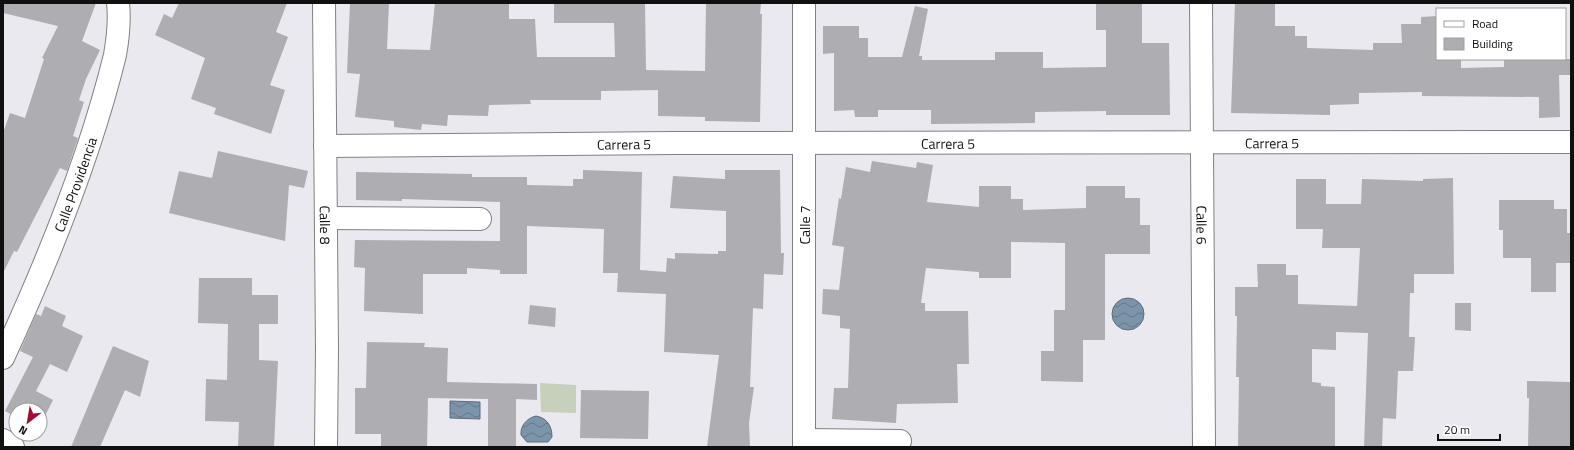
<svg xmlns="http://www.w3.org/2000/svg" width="1574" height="450" viewBox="0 0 1574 450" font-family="'Titillium Web',sans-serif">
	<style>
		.green { fill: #c6d0bb }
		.water { fill: url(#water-waves); stroke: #5c6c7c }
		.building { fill: #adadb2 }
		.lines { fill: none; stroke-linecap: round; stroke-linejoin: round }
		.minor-casing { stroke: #808085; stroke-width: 24 }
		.minor { stroke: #fff; stroke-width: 22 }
		.labels { text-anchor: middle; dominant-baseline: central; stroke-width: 3; stroke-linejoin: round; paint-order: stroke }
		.street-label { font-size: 14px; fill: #101011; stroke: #fff }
	</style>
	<defs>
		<pattern id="water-waves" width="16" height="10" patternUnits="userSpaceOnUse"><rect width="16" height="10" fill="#7c94aa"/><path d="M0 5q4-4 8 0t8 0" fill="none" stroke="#647789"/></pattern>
	</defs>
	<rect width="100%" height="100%" fill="#e9e9ef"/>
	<polygon class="green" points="540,383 576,385 576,413 541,412"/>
	<g class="water">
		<circle cx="1128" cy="314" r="16"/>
		<polygon points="450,401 480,402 480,419 450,418"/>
		<path d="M536,416C547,418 552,426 552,437L548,442H527L521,435C520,426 527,418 536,416Z"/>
	</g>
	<g class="building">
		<polygon points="3,3 96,3 82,41 100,50 86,79 79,100 84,102 73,136 78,138 67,171 60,168 17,252 14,251 3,273 3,133 10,113 25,118 44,59 42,58 58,26 3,13"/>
		<polygon points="179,3 287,3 276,32 288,37 270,85 285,90 271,134 214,114 216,108 191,99 205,58 155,35 164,14 172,18"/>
		<polygon points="350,3 389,3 387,49 430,50 435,3 509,3 509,19 535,19 537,57 615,57 614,23 554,23 554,3 645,3 646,70 705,71 706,3 761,3 760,14 762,14 760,122 705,121 705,117 658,116 658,90 601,91 601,100 530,100 531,104 489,105 488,116 448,115 447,126 422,124 421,130 394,127 394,121 355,117 360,74 347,73"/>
		<polygon points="1096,3 1142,3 1142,43 1169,43 1170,115 1106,115 1106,111 1035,112 1035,123 931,124 931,110 878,110 878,117 855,117 854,110 834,111 834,53 823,54 823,26 859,26 859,38 868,38 868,57 902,57 915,6 928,9 919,56 922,56 922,60 995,60 995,52 1043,52 1043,68 1106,67 1106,30 1096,30"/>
		<polygon points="1235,3 1275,3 1275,26 1295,26 1295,36 1307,36 1307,48 1373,50 1373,43 1402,43 1401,24 1421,24 1421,17 1437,16 1437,59 1461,59 1461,68 1504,67 1504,59 1571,59 1571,75 1559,75 1560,117 1539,118 1539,97 1422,96 1422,92 1359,93 1359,104 1330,105 1330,115 1231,113"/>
		<polygon points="218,151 308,171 304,188 289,185 285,241 169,213 179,171 212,178"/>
		<polygon points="872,161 916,168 917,162 933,165 927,202 979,207 979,186 1011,186 1011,199 1023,199 1023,210 1086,208 1086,186 1125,186 1125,198 1140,198 1140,225 1150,225 1150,254 1105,254 1105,340 1083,340 1083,382 1041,381 1041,351 1054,351 1054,310 1065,310 1065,243 1011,242 1011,278 979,278 979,272 926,268 921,303 925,303 925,311 968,311 969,364 957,364 958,403 897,404 896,423 832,419 834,388 848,388 850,329 840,328 840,316 822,314 823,289 839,290 844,247 832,245 839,198 841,199 846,167 870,172"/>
		<polygon points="583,170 642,172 640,270 666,272 667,258 675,259 675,253 718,254 718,251 726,251 726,211 670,208 673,176 725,179 725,170 780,170 781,253 784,253 783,275 764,274 763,309 753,308 750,387 754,387 749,423 750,447 707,447 719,355 664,352 666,294 617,292 618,273 603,273 604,229 527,226 527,274 500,274 500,270 467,268 467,274 423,274 423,314 364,311 365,268 354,267 355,240 500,241 500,202 402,199 402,201 356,200 356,172 472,174 472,177 527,177 527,185 573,186 573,179 583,179"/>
		<polygon points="1453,178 1454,274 1414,274 1414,293 1410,293 1409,337 1415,337 1413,371 1398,371 1396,419 1383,418 1382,447 1364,447 1368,333 1336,332 1336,350 1312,349 1312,382 1321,383 1321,386 1335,387 1335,447 1238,447 1239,377 1236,377 1237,316 1235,316 1235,287 1258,287 1257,264 1286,264 1286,275 1298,275 1298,304 1357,306 1360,248 1322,248 1323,229 1296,229 1296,179 1326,179 1326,204 1361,204 1362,179 1423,181 1423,179"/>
		<polygon points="1499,200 1554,200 1554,209 1567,209 1567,233 1571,233 1571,263 1556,263 1556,292 1531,292 1531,258 1503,258 1503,230 1499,230"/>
		<polygon points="199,278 252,278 252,295 278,295 278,324 259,324 259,360 278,361 274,447 238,447 239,422 205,421 206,379 227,380 228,324 198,323"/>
		<polygon points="1455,303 1471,303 1471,331 1455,330"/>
		<polygon points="530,305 556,308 555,327 528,324"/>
		<polygon points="45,306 66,316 62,326 83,336 67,372 50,364 36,391 53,400 40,426 40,410 16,410 16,417 5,411 33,357 20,351 36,314 41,316"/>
		<polygon points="367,342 425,343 424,347 448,348 447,382 537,384 537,400 516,399 516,447 488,447 488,399 428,398 427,447 381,447 381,434 355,434 355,388 366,388"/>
		<polygon points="113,346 149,361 140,397 125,390 100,447 71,447"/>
		<polygon points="1527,381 1571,382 1571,447 1528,447 1529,398 1527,398"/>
		<polygon points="581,390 649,391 648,439 580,438"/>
	</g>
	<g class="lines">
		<defs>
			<g id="minor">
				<path id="s1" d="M324,3L327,349L326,447"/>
				<polyline points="804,3 804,447"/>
				<path id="s2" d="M1201,3L1204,447"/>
				<path id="s3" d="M325,146L673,143L1571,142"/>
				<polyline points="326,218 480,219"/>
				<path id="s4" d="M3,358C47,263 90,157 115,55C118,38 120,21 118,3"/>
				<polyline points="3,440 13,447"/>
				<polyline points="804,440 900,441"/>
			</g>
		</defs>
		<use href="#minor" class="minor-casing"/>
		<use href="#minor" class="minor"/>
	</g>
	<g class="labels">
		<g class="street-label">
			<text stroke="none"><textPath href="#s3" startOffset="299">Carrera 5</textPath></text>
			<text stroke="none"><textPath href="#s3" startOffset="623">Carrera 5</textPath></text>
			<text stroke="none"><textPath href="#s3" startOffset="947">Carrera 5</textPath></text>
			<text stroke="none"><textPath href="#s4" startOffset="188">Calle Providencia</textPath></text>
			<text stroke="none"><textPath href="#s1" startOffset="222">Calle 8</textPath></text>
			<text transform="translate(804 225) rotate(-90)">Calle 7</text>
			<text stroke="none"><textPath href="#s2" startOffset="222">Calle 6</textPath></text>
		</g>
	</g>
	<rect width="1574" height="450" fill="none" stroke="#101011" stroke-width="8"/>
	<rect x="1436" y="8" width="130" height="52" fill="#ffffff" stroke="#9f9fa0"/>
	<rect x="1444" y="21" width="20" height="6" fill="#ffffff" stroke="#9f9fa0"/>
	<text x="1472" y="28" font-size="12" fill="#101011">Road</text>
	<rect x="1444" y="38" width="20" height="12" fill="#adadb2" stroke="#9f9fa0"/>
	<text x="1472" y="48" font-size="12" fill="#101011">Building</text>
	<g transform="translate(28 422) rotate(211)"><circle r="19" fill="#ffffff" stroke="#9f9fa0"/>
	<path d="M0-3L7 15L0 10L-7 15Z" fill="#a50a34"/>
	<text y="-6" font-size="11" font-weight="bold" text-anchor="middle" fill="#101011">N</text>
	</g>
	<path d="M1438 434v6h62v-6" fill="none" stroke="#101011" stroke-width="2"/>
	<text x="1444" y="434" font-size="12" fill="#101011" stroke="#ffffff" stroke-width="3" paint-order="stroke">20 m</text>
</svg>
